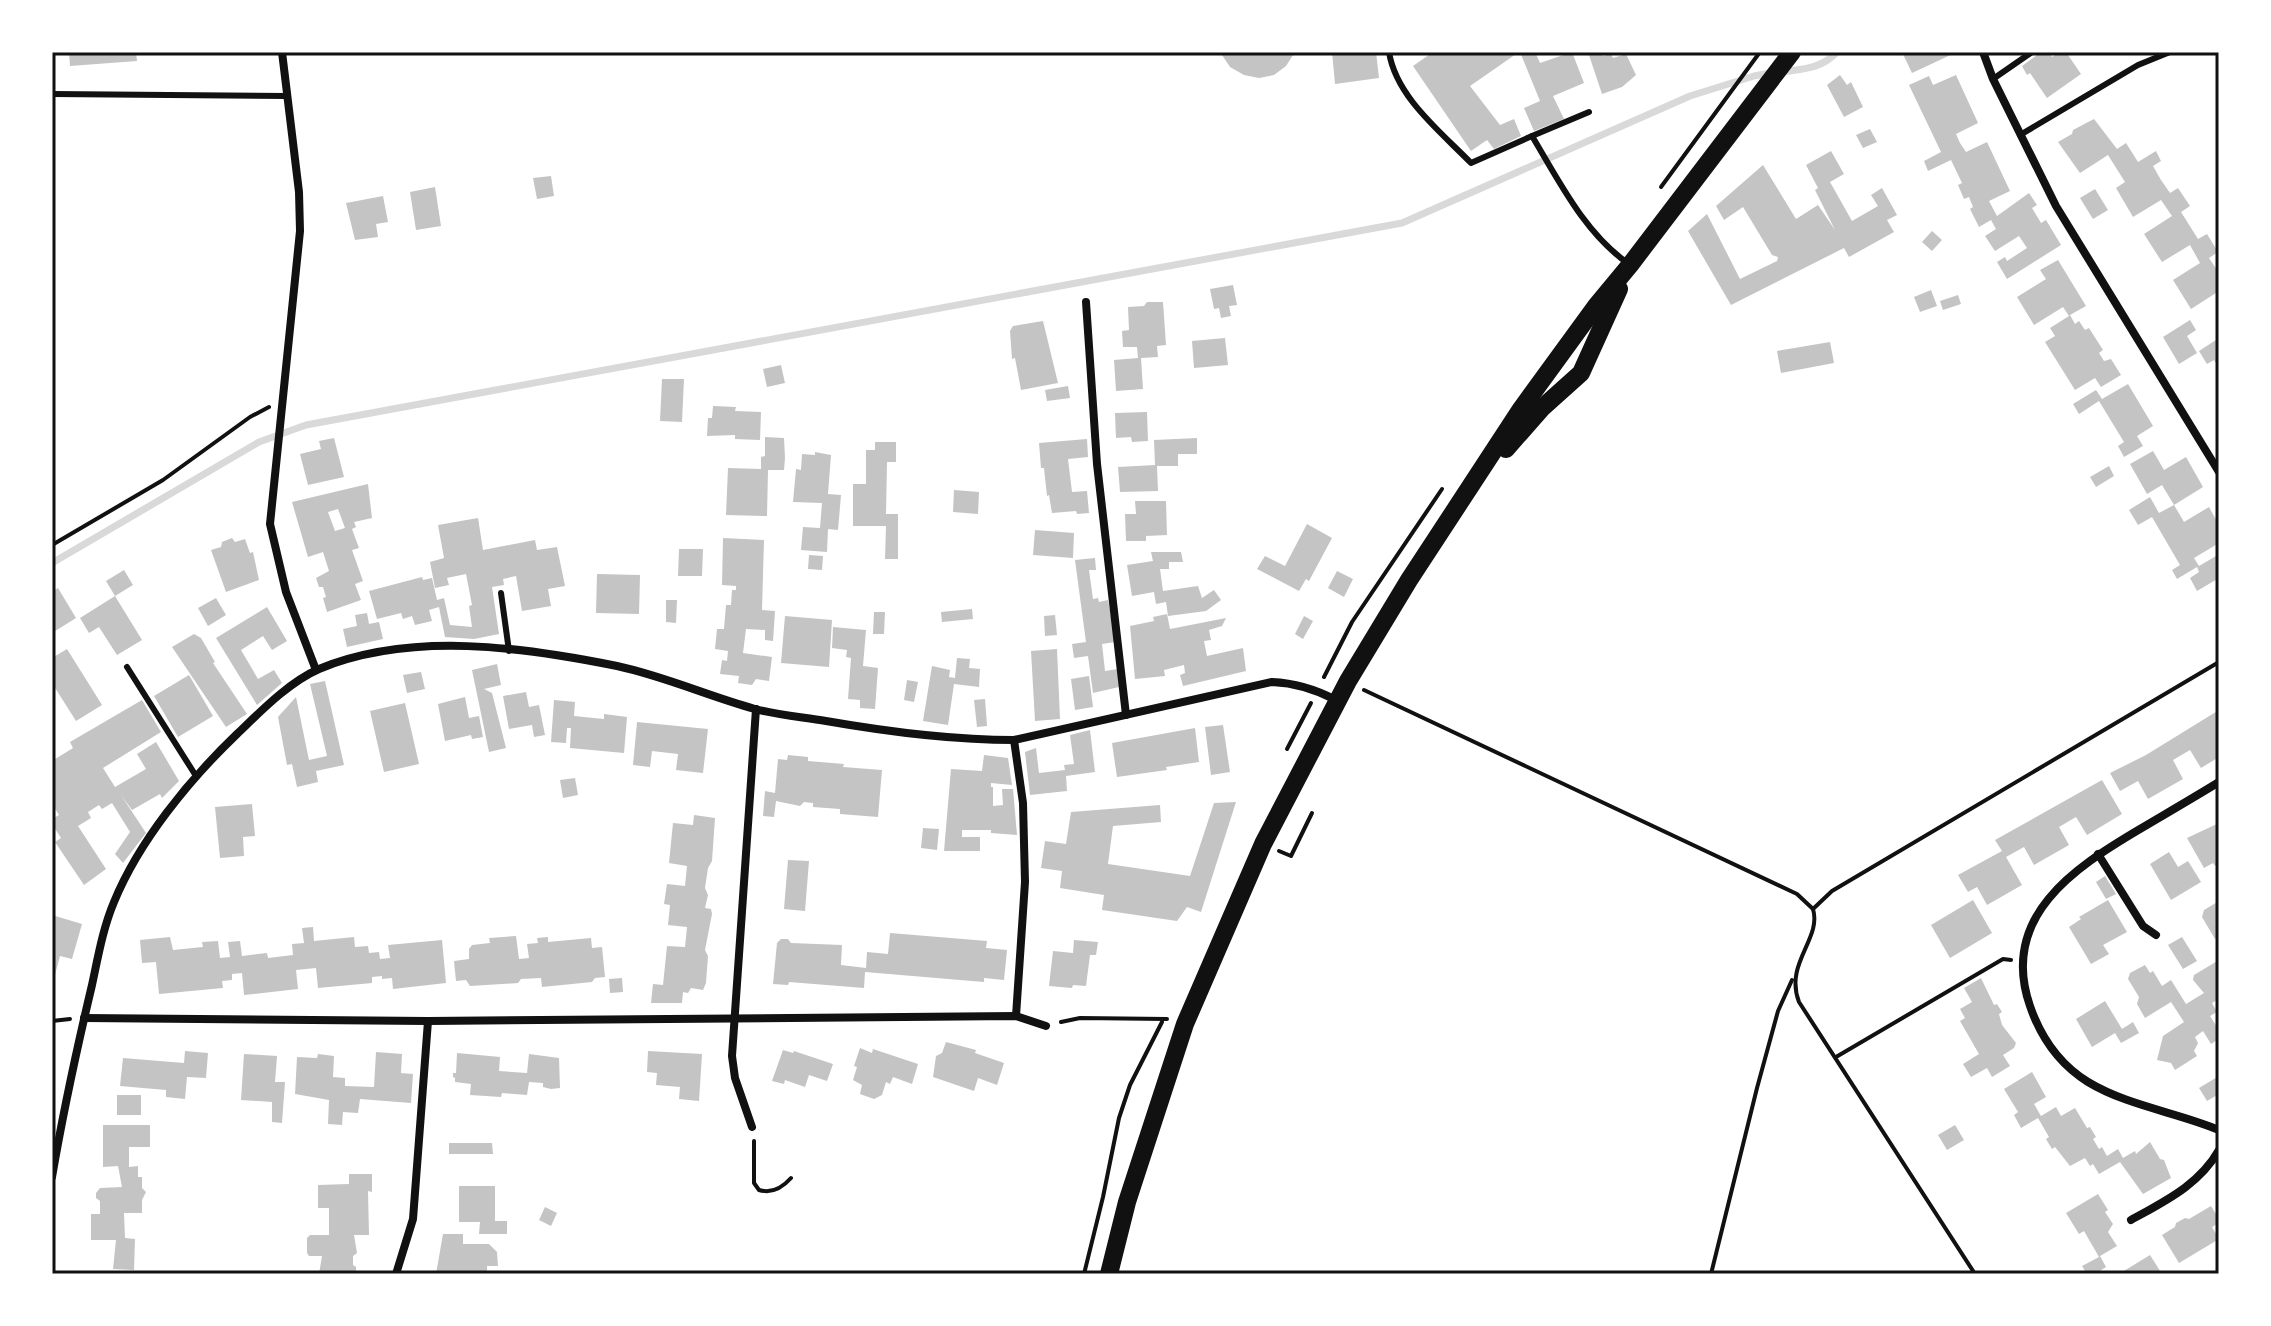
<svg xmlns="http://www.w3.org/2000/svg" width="2271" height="1326" viewBox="0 0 2271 1326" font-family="'PT Sans',sans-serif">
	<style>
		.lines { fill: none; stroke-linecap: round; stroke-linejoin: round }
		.stream { stroke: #d9d9d9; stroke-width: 7 }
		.building { fill: #c4c4c4; fill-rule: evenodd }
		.path { stroke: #111; stroke-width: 4 }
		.service { stroke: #111; stroke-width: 6 }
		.minor { stroke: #111; stroke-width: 8 }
		.primary { stroke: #111; stroke-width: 18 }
		.neatline { fill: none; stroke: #111; stroke-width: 3 }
	</style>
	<rect width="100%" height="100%" fill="#fff"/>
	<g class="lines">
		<g class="stream">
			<path d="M1782,72C1803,69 1821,69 1837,52"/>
			<polyline points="52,563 259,442 306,425 1402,223 1690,96 1754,76 1770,73"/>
		</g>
	</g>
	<g class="building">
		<polygon points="69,52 136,52 137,61 70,66"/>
		<polygon points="1220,52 1295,52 1286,66 1274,75 1259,78 1244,75 1230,67"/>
		<polygon points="1332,52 1376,52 1379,78 1335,84"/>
		<polygon points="1433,52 1519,52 1470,86 1500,125 1514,119 1521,136 1494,149 1487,140 1471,151 1413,66"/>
		<polygon points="1520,52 1535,52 1540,63 1572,52 1584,83 1553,96 1564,119 1534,131 1524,108 1540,101"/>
		<polygon points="1588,52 1602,52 1603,56 1611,54 1613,58 1626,54 1636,75 1622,87 1602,94"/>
		<polygon points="1902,52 1957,52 1912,73"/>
		<polygon points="2041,52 2049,52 2052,57 2060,52 2066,52 2081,74 2047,98 2030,73 2027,75 2022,66"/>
		<polygon points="1840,75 1847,85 1851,82 1863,107 1844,117 1827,85"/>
		<polygon points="1956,75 1978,123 1956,134 1960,143 1966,152 1987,142 2010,191 1989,201 1997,216 2029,193 2037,205 2032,208 2041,223 2046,220 2061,245 2007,279 1997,262 2005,257 2007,261 2027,248 2019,236 1995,251 1985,236 1996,229 1991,220 1979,227 1970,209 1973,207 1969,197 1964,199 1958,185 1962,183 1951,160 1928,171 1924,161 1941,152 1909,85 1929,76 1933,85"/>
		<polygon points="2094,119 2117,149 2126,143 2138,162 2156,151 2161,161 2153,166 2161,180 2170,193 2178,188 2190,206 2181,212 2198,239 2207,234 2218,252 2209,258 2219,273 2219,291 2191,309 2173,280 2200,263 2190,245 2162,262 2144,234 2172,216 2161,200 2133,217 2116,188 2125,182 2108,155 2080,173 2058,142 2072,134 2073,130"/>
		<polygon points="1870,129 1877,142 1863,148 1856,135"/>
		<polygon points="1831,151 1844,174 1830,182 1852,221 1878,206 1871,195 1882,188 1897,215 1887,220 1894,232 1849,257 1844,248 1731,305 1688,231 1707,214 1740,279 1777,261 1778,257 1772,255 1743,207 1724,220 1716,206 1763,165 1796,219 1818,205 1835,230 1815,190 1818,188 1806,165"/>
		<polygon points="551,176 554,196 537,199 533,178"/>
		<polygon points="435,187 441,226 416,230 410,192"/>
		<polygon points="2095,189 2108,210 2093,219 2080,198"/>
		<polygon points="383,196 388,222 376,224 378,237 355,240 346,203"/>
		<polygon points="1932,231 1942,240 1932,251 1922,242"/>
		<polygon points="2058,260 2086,306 2070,315 2075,324 2079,321 2085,330 2089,328 2103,350 2099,353 2104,361 2111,359 2121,375 2101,387 2095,378 2075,390 2045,342 2055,336 2050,328 2069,316 2063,307 2034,325 2017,297 2046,279 2040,270"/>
		<polygon points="1233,285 1237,305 1229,306 1231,316 1221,318 1219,308 1214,309 1210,289"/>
		<polygon points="1931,290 1937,306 1920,312 1914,297"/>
		<polygon points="1958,295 1961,304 1943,310 1940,301"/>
		<polygon points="1147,302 1163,302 1166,345 1157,346 1158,357 1141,358 1143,389 1116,391 1114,360 1138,358 1137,347 1123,347 1122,331 1129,330 1128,307 1144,306"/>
		<polygon points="2190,320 2196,330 2187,336 2197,353 2179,364 2163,337"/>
		<polygon points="1043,321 1058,383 1021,390 1015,358 1012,359 1010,331 1013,326"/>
		<polygon points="1225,338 1228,365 1194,368 1192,341"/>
		<polygon points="2219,338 2219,368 2214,360 2207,364 2199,351"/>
		<polygon points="1830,342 1834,363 1781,373 1777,351"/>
		<polygon points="781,365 785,383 767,387 763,369"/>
		<polygon points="662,379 684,379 682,422 660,421"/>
		<polygon points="2128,384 2153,426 2137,436 2143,446 2124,457 2118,446 2124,442 2099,401 2079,414 2073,404 2096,390 2102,399"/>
		<polygon points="1068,386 1070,398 1047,401 1045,390"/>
		<polygon points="713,406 736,407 735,411 761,412 760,440 735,439 735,435 707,436 708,418 712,418"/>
		<polygon points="1147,412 1148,441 1132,442 1131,437 1116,438 1115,413"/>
		<polygon points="765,437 784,438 785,458 784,470 768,470 767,516 726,515 728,468 761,469 761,457 765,456"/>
		<polygon points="334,438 344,477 308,485 300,454 321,449 319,441"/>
		<polygon points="1197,438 1197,454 1178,454 1178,466 1157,466 1158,491 1120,492 1118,467 1155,465 1154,440"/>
		<polygon points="1087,439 1088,457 1068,459 1072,492 1087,491 1089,513 1077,514 1076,511 1052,513 1049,495 1047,496 1044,468 1041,468 1039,443"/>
		<polygon points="875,442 896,442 896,462 887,462 886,514 898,514 898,559 885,559 886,526 853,526 853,484 866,484 866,450 875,450"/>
		<polygon points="2153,451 2164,470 2186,457 2203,487 2174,505 2184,522 2209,507 2219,525 2219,543 2194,558 2199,566 2216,556 2219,561 2219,578 2197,591 2190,578 2199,572 2197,567 2177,579 2172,570 2180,565 2152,517 2138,525 2129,510 2150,497 2159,513 2174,505 2162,485 2147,494 2130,464"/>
		<polygon points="815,452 831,455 828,494 841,495 838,530 828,529 827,552 801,550 803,527 820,528 822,503 793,502 796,469 801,470 802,454 815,455"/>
		<polygon points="2109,466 2114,476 2096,487 2090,477"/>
		<path d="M368,484L372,518L354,522L356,527L352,529L359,548L352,550L363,581L355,584L361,600L327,612L323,598L326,597L323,587H319L316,578L329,571L323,552L308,557L292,502ZM338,509L345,528L335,531L328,512Z"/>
		<polygon points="954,490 979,492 978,514 953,512"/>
		<polygon points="1135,501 1166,501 1167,535 1146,536 1146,541 1126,541 1125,514 1136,514"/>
		<polygon points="478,518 483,550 535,540 537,550 557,547 565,586 548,589 551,606 522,611 516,576 503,579 504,585 492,587 499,634 474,639 445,637 439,607 429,610 432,621 415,625 412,616 403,619 401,613 377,619 369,591 422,577 423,580 432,578 437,600 444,598 450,625 472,627 469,606 472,605 466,574 447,578 449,585 435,588 430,562 444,558 438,525"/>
		<polygon points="1307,524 1332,538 1309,581 1306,579 1299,591 1257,569 1265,556 1285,566"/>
		<polygon points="1035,530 1074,533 1073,558 1033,555"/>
		<polygon points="232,538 235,542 245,539 250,553 253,552 259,580 226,592 211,550 221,547 222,542"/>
		<polygon points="723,538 764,540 762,610 775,611 773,641 765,640 765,630 746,629 743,653 772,657 769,681 756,679 752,685 738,683 739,676 720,674 722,660 727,661 728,651 715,649 717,629 724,629 726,605 731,605 732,590 736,590 736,586 722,585"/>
		<polygon points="679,549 703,549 702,576 678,576"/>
		<polygon points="1151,552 1181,552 1183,562 1169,562 1169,569 1160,569 1163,591 1198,586 1202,598 1214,590 1221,600 1206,611 1168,616 1166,602 1156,604 1154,592 1132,596 1127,565 1153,561"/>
		<polygon points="809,555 823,556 822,570 808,569"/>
		<polygon points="1095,558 1096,570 1089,570 1093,599 1098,598 1099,602 1108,600 1114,632 1115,642 1102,644 1105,671 1118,669 1119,687 1093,693 1088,656 1074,658 1072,644 1086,642 1075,560"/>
		<polygon points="124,570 133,585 115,596 142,640 117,655 99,627 89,633 80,618 115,596 106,581"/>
		<polygon points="1337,571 1353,579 1344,597 1328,588"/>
		<polygon points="597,574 640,575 639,614 596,613"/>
		<polygon points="58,588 76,618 52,633 52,592"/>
		<polygon points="216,598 226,615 208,626 198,608"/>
		<polygon points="666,600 677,600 676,623 666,622"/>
		<polygon points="267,607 287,641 272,650 263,636 241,650 258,679 274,670 282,683 257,705 216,638"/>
		<polygon points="972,609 973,619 942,622 941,612"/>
		<polygon points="874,612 885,612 884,634 873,634"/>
		<polygon points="367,613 369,624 379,622 383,639 347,647 343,629 357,626 355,615"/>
		<polygon points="1167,614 1170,629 1226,618 1222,626 1209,630 1211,640 1204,641 1207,656 1243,648 1246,671 1183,686 1180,675 1185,673 1184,665 1164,670 1165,676 1135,679 1130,626 1154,621 1153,617"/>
		<polygon points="1055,615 1057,635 1045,636 1044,616"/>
		<polygon points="785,616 832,620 829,667 781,663"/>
		<polygon points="1304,616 1313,621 1303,639 1295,634"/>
		<polygon points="833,627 866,630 863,666 878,668 875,709 860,708 860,700 848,699 851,658 846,657 847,650 832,648"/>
		<polygon points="194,634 201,638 215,662 213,663 247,714 226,727 172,647"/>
		<polygon points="67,649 102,705 76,721 52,683 52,658"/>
		<polygon points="1057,649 1060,719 1035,721 1031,651"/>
		<polygon points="957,658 970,659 969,668 980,669 979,687 954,684 948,725 923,721 932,666 950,670 949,677 955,678"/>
		<polygon points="497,664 501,685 484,689 492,693 506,748 489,752 472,670"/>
		<polygon points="421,672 425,689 407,693 403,675"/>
		<polygon points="189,675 213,716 178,737 154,696"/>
		<polygon points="1089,676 1093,707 1075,710 1071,679"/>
		<polygon points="907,680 918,682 914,702 904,700"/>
		<polygon points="325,681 344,765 316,771 318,782 297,787 292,764 287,765 278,717 296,697 309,760 327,756 310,684"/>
		<polygon points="526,692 529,707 539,705 545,735 534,737 532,725 509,729 503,696"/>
		<polygon points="465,697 469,718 479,716 483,737 472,739 471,735 445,741 438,704"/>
		<polygon points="985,699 987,726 977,727 974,700"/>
		<polygon points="142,700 161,732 103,768 115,787 146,769 137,754 156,742 179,781 162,798 160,794 132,810 121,795 146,833 123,863 115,854 130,832 112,803 102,809 99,805 88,812 91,818 78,826 106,869 84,885 55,842 61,838 52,824 52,819 59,815 52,804 52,761 73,748 70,742"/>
		<polygon points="554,700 575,702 574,716 604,719 604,714 627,717 624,753 570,748 571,728 567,728 566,743 551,742"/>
		<polygon points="405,703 419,764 384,772 370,711"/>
		<polygon points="2219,710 2219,757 2201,768 2190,750 2173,760 2183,779 2148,799 2138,781 2120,791 2110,773 2146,755"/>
		<polygon points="637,722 708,729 703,773 676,770 678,754 652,751 650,767 633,765"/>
		<polygon points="1223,725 1230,772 1211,775 1205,727"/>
		<polygon points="1195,728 1199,762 1166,767 1167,770 1117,777 1112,743"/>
		<polygon points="1090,730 1095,772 1066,776 1067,791 1030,795 1025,752 1036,748 1039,773 1065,770 1064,765 1074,764 1070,735"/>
		<polygon points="788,755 808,757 808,761 844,764 843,767 882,770 878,817 840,814 840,809 813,807 813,803 804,802 800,806 776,801 774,817 763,816 765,791 775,793 778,759 787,760"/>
		<polygon points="984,755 1008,758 1012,785 991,783 991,787 993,787 993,806 1003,805 1002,789 1013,789 1017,835 991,833 991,830 962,830 962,837 980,837 980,851 944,851 951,769 982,771"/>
		<polygon points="575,778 578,795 563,798 560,780"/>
		<polygon points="2102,780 2122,814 2087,835 2076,817 2059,827 2069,845 2034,865 2024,847 2006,857 2022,885 1987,905 1977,887 1968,892 1958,875 2002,851 1995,840"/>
		<polygon points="1236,802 1201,912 1187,907 1177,921 1102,910 1104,895 1060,888 1062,871 1041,868 1045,841 1066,844 1071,812 1160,805 1161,822 1113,826 1108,864 1190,876 1214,803"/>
		<polygon points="252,804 255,836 243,837 244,856 220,858 215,807"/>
		<polygon points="694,815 715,818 712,861 708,868 705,888 708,895 705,908 711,909 712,914 705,950 708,956 706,983 703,990 691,988 688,993 683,992 682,1003 651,1003 653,984 663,985 667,946 685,947 687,927 668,925 670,905 664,904 667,884 685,886 687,866 669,863 673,823 693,825"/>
		<polygon points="2219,823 2219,864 2215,866 2213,863 2204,868 2187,838"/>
		<polygon points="923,828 939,829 937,850 921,848"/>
		<polygon points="2169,852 2178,867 2188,861 2201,882 2171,900 2150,864"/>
		<polygon points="788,860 809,861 805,911 784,909"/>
		<polygon points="2105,876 2116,894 2106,899 2096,882"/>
		<polygon points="1973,900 1992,933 1950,958 1931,925"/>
		<polygon points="2108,900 2127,932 2103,945 2109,954 2091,964 2069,927 2081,919 2079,917"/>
		<polygon points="2219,901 2219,937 2215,939 2202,917 2204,910"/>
		<polygon points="52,915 82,924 72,959 60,956 53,982"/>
		<polygon points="313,927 314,941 354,937 355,947 368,946 369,953 379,952 380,959 390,958 388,945 442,940 446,983 393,989 392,978 382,979 382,976 372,977 372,983 318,988 316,968 296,970 298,989 244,995 242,973 232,974 232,980 222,981 223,988 159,994 156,962 142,963 140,940 170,937 173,950 203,947 202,942 218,941 220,958 230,957 228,942 240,941 242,956 267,953 268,958 293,955 292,944 304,943 302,928"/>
		<polygon points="890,933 987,941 986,948 1007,950 1004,980 984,978 984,982 865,972 864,988 789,982 788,985 773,984 777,943 781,939 788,939 791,943 842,945 841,965 866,968 867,952 888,954"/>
		<polygon points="516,936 519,959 529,958 527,944 538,943 537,938 548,937 548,942 591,938 592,948 602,947 605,977 595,978 592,982 542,987 541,978 521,979 518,983 470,986 466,980 456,981 454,961 469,959 469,949 472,945 490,943 489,938"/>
		<polygon points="2182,937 2197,961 2183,969 2168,945"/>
		<polygon points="1074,940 1098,942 1096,955 1090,955 1086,986 1073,985 1072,988 1049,986 1053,951 1073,953"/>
		<polygon points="2219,960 2219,999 2212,1003 2217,1012 2210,1016 2219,1030 2219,1039 2211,1044 2203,1031 2195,1037 2198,1043 2194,1051 2197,1056 2175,1070 2171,1063 2157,1060 2163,1036 2184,1022 2171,1002 2145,1018 2137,1004 2139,997 2128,979 2130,973 2145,965 2150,973 2153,971 2162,986 2171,980 2186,1004 2204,993 2193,980 2194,975"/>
		<polygon points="622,978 623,992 610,993 609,979"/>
		<polygon points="1981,978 1994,1005 1997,1004 2002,1012 1999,1014 2002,1025 2016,1043 2014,1048 2003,1055 2010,1066 1992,1077 1987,1068 1971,1077 1963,1064 1979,1054 1960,1021 1965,1018 1960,1009 1972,1002 1964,988"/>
		<polygon points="2105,1001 2122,1029 2133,1022 2139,1033 2121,1043 2115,1033 2092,1047 2076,1019"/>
		<polygon points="946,1042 976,1050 975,1053 1004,1063 997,1085 978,1078 974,1091 933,1077 936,1056 942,1053"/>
		<polygon points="860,1048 872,1053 873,1049 918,1064 912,1084 893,1077 890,1084 886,1082 882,1095 874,1099 860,1094 862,1085 853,1080 857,1067 854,1066"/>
		<polygon points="783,1050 793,1053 794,1051 833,1064 827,1081 809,1075 805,1087 785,1080 784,1084 772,1081"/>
		<polygon points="185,1051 208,1053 206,1078 187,1077 185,1099 166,1097 166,1090 120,1086 123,1058 184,1063"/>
		<polygon points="648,1051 702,1054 699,1101 679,1099 680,1087 656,1085 657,1073 647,1072"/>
		<polygon points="376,1052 402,1054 401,1073 413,1074 411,1103 360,1099 358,1113 343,1112 342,1125 328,1124 329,1100 295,1094 297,1057 317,1058 318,1054 334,1056 333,1077 345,1078 345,1086 374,1087"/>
		<polygon points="457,1053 500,1057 499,1071 527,1073 529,1054 559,1058 560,1088 551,1089 543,1087 543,1083 529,1082 527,1095 502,1093 501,1097 470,1095 471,1084 455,1082 455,1078 453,1077 453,1073 456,1073"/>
		<polygon points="244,1054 277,1056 275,1082 285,1082 282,1123 272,1122 272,1102 241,1100"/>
		<polygon points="2032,1072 2046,1097 2034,1104 2041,1116 2056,1107 2061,1116 2075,1108 2087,1128 2090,1127 2096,1137 2093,1139 2099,1149 2102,1147 2107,1156 2118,1149 2123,1158 2135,1151 2136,1154 2150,1142 2160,1159 2164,1160 2171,1178 2143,1194 2120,1162 2099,1174 2093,1164 2090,1166 2085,1158 2070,1166 2055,1147 2052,1149 2046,1139 2049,1137 2038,1118 2021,1128 2014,1115 2018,1112 2004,1089"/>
		<polygon points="2219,1076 2219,1094 2207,1101 2199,1088"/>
		<rect x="117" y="1095" width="24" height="20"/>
		<polygon points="103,1125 150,1125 150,1147 129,1147 129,1167 138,1166 138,1177 142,1177 142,1188 146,1192 142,1200 142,1213 124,1213 125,1238 135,1239 134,1270 113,1269 116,1240 91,1240 91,1214 100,1214 100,1201 96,1198 96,1193 100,1188 122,1187 118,1166 103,1167"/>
		<polygon points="1955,1125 1964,1140 1947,1150 1938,1135"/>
		<polygon points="449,1143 492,1143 493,1154 449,1154"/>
		<polygon points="349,1174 372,1174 372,1192 368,1191 369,1235 354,1235 357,1253 353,1256 353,1265 356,1267 356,1274 319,1274 322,1256 309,1256 307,1253 307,1238 310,1235 329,1235 329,1208 318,1208 318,1185 349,1184"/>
		<polygon points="459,1186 495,1186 495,1221 507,1221 507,1234 479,1234 480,1222 459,1222"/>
		<polygon points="2098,1194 2108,1210 2105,1212 2113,1224 2108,1232 2117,1246 2100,1256 2106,1267 2095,1274 2087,1274 2082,1266 2099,1257 2084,1231 2079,1234 2066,1213"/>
		<polygon points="2211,1206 2219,1219 2219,1223 2212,1227 2219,1239 2179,1263 2162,1235 2175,1227 2176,1223 2185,1218 2189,1219"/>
		<polygon points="545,1207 557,1213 551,1226 539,1220"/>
		<polygon points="443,1234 463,1234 463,1244 489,1244 497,1252 498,1266 487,1266 487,1274 436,1274"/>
		<polygon points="2150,1255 2162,1274 2119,1274"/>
	</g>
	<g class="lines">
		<g class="path">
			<polyline points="1661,187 1760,52"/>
			<polyline points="52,545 163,480 250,417 269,407"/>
			<polyline points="1324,677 1352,622 1442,489"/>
			<polyline points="1364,690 1797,894 1813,909"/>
			<polyline points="1287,749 1311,703"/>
			<polyline points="1279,851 1291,856 1312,813"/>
			<polyline points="52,1021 70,1019"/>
			<polyline points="1061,1022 1080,1018 1167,1019"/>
			<polyline points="1836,1057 2003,959 2011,960"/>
			<path d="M754,1141V1183L759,1190C772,1194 783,1187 791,1178"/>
			<polyline points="1084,1274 1103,1197 1119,1118 1130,1085 1162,1022"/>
			<polyline points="1711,1274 1757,1088 1778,1011 1792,980"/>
			<path d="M1975,1274L1799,1002C1784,963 1822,939 1813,909L1832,891L2219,662"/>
		</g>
		<g class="service">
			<path d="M1389,52C1396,97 1441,132 1471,163L1532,136"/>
			<polyline points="1993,79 2032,52"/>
			<polyline points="52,94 287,96"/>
			<path d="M1589,112L1532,136C1559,181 1585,234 1629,264"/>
			<polyline points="2020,135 2138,65 2170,52"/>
			<polyline points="501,593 509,651"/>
			<polyline points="127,667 196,776"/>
		</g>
		<g class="minor">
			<polyline points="282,52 299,192 300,231 270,524 286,592 316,670"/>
			<polyline points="1983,52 1993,79 2056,206 2219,472"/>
			<polyline points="1086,302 1097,464 1126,715"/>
			<polyline points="1014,740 1023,803 1025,882 1016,1016"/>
			<path d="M2219,782C2193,798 2167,813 2140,829C2074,868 1999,917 2030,1006C2041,1038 2059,1064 2088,1082C2128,1106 2176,1112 2219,1130"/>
			<polyline points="2098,854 2143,926 2156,935"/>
			<polyline points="84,1018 428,1021 1016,1016 1046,1026"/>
			<polyline points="752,1127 735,1078 732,1056 756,709"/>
			<path d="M52,1177C63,1113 77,1048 92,985C98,957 103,928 114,902C139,841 189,780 237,734C260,712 289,682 319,669C411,631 523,647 617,666C664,676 708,696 755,709C777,715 802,717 826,721C889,732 950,740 1014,740L1272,682C1296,683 1315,689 1336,700"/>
			<path d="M2131,1220C2165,1201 2199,1185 2219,1150"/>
			<polyline points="396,1274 413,1219 428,1021"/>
		</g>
		<g class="primary">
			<polyline points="1506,449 1542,408 1581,373 1619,289"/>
			<polyline points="1109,1274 1127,1202 1185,1024 1263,844 1348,681 1409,580 1521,409 1596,306 1630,265 1792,52"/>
		</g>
	</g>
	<rect width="2271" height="1326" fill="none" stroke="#ffffff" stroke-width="108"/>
	<rect x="54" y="54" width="2163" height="1218" class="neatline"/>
</svg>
